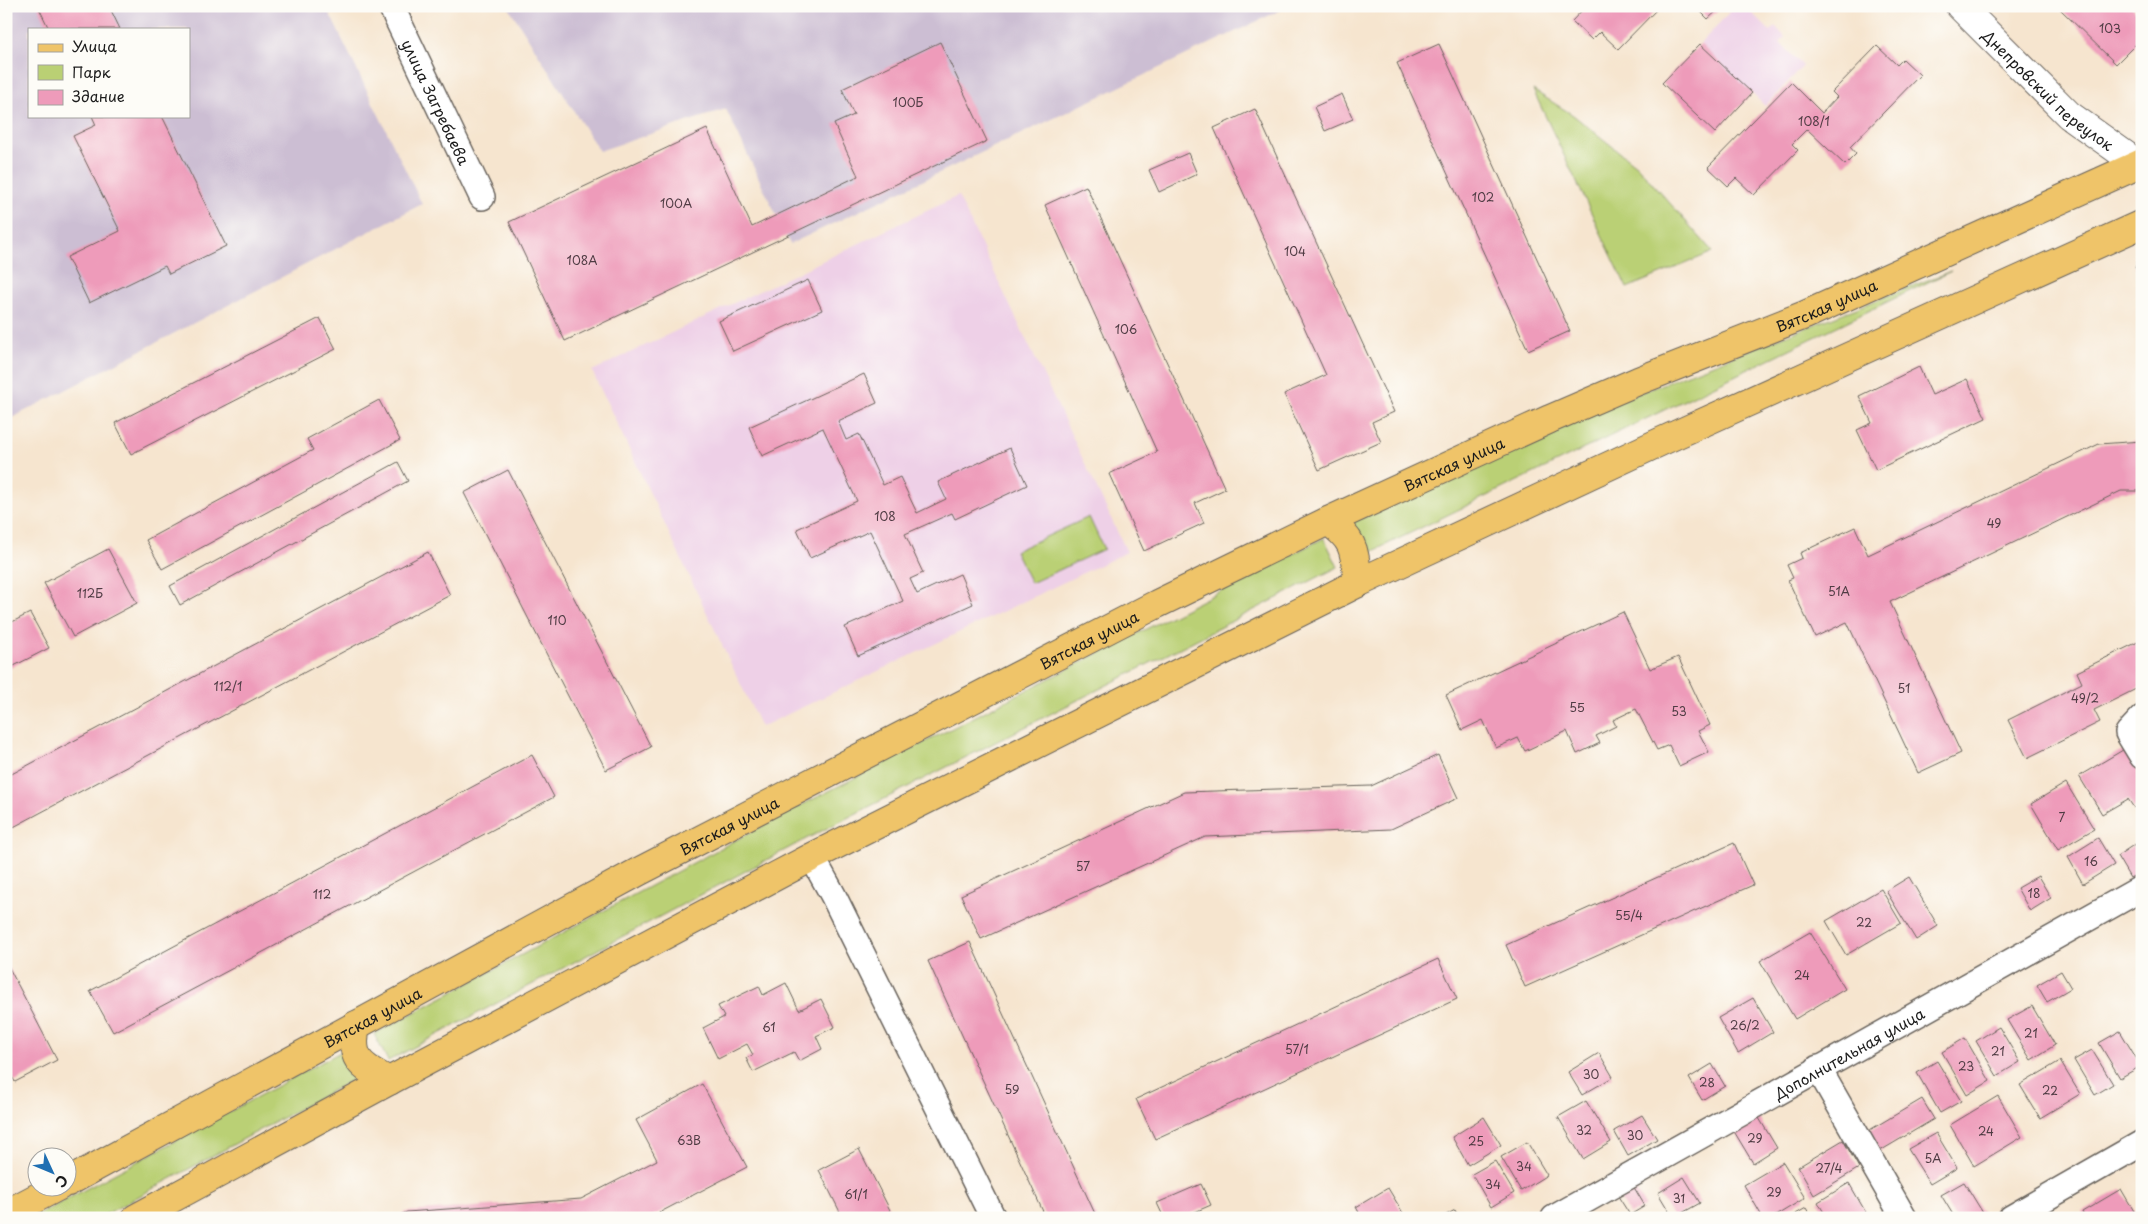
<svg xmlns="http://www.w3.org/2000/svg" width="2148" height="1224" viewBox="0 0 2148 1224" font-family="'Playpen Sans',sans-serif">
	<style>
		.built { fill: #eed0e7 }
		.industrial { fill: #ccbed3; fill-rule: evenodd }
		.green { fill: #bad074; stroke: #6b7648 }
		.building { fill: #ee9bba }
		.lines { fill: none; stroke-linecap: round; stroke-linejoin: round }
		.minor-casing { stroke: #68625b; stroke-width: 28 }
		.tertiary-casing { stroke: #68625b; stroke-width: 30 }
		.primary-casing { stroke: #68625b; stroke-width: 30 }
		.minor { stroke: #fff; stroke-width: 25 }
		.tertiary { stroke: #fff; stroke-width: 28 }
		.primary { stroke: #efc469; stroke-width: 28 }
		.labels { text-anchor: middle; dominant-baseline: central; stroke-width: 4; stroke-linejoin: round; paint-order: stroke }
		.number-label { font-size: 12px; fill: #503c44 }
		.street-label { font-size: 15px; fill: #1c1c1c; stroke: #fdfcf7 }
	</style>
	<rect width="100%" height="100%" fill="#fdfcf7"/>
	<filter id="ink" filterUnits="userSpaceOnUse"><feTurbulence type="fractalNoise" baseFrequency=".02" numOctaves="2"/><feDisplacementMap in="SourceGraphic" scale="10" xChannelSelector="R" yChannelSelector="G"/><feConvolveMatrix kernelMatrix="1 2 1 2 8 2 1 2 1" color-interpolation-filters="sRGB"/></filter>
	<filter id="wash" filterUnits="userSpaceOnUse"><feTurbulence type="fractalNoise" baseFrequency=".0096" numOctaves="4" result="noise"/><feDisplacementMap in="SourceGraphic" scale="20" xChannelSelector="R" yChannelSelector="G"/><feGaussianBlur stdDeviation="1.12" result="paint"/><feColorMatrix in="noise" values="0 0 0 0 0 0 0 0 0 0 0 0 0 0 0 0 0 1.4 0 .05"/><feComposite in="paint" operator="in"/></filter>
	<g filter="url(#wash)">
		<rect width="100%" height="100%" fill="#f6e5cf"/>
		<g class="built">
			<polygon points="1735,6 1745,6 1770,31 1775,26 1785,37 1780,43 1803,66 1765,106 1700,44"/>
			<polygon points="958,196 1127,552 761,727 592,371"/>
		</g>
		<g class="industrial">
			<path d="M6,6H326L422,204L6,421ZM29,29H189V116H29Z"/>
			<polygon points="508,6 1289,6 790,244 726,109 599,151"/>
		</g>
		<g class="green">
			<polygon points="1533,90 1573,115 1637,166 1713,252 1627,288"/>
			<polygon points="1951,271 1367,554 1351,523 1619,401"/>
			<polygon points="1089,517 1104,549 1031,583 1015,551"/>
			<polygon points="1324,538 1338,567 806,839 388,1061 374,1034 792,810"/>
			<polygon points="346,1049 361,1075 99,1218 32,1218"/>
		</g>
		<g id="blocks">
			<g class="building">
				<polygon points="38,6 109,6 120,29 49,29"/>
				<polygon points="1586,6 1660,6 1618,49 1600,32 1592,40 1572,21"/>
				<polygon points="1695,6 1718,6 1720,8 1708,19"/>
				<polygon points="2057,6 2131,6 2142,17 2142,38 2116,64"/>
				<polygon points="940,42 987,141 565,341 509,222 707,129 752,227 858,176 834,124 854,115 842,89"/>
				<polygon points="1439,44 1570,331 1528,350 1397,63"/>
				<polygon points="1700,44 1752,93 1715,133 1662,83"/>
				<polygon points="1877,46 1897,65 1903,59 1920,75 1850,147 1856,154 1845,165 1807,129 1792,144 1798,150 1754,195 1736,178 1728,186 1708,167 1791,82 1822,113 1837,97 1832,92"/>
				<polygon points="1342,94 1353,119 1325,131 1314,107"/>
				<polygon points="1255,109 1394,412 1372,422 1381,442 1319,470 1284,394 1326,375 1214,128"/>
				<polygon points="92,116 162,116 226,246 169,274 165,266 89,303 67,257 120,231 73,136 96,125"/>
				<polygon points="1188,153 1197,174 1159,192 1149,170"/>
				<polygon points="1086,186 1225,489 1195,503 1204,523 1144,551 1109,474 1157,452 1045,205"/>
				<polygon points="2142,250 2142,271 2135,268"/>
				<polygon points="808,280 822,310 733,351 719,321"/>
				<polygon points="320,318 336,349 131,454 115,423"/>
				<polygon points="1919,367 1932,395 1967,379 1986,418 1876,470 1857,430 1872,423 1859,396"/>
				<polygon points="864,374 877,403 838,421 846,440 859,434 883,485 900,477 917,513 946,499 938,482 1010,448 1027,485 955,519 952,513 905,534 923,573 910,579 917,594 960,574 973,604 858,656 845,627 903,601 870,531 810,558 797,529 857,501 823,428 762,456 749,427"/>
				<polygon points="379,400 400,440 162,569 146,540 313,450 307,439"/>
				<polygon points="2142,441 2142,491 2121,491 1890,602 1961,753 1918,773 1847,622 1815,637 1788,580 1793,578 1787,565 1802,558 1800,553 1855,527 1868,555 2099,444"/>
				<polygon points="398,462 408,481 180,605 170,586"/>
				<polygon points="508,470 651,747 606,770 464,493"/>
				<polygon points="108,549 137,603 73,637 44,583"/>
				<polygon points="428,552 450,595 6,831 6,777"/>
				<polygon points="1623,612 1650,669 1678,657 1710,725 1698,731 1709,752 1679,766 1669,745 1657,750 1636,709 1613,720 1616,726 1596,736 1600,743 1577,754 1567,731 1525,751 1518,738 1496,748 1483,720 1462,730 1446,695"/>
				<polygon points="30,613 49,648 6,670 6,625"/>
				<polygon points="2142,640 2142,686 2094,710 2100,722 2027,758 2008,720 2082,683 2077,672"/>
				<polygon points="2128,747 2142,770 2142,804 2134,808 2128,799 2102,814 2079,776"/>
				<polygon points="532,755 554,797 113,1032 90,991"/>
				<polygon points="1438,755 1458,798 1391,829 1205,837 981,939 961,895 1184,792 1371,786"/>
				<polygon points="2066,783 2094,829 2058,850 2031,804"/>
				<polygon points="2098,838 2114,865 2083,884 2068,857"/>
				<polygon points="1734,843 1753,885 1525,987 1506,945"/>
				<polygon points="2135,844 2142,855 2142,871 2130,878 2117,856"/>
				<polygon points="2038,876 2051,898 2030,911 2017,888"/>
				<polygon points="1909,877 1938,926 1916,940 1886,891"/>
				<polygon points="1881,889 1901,923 1846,955 1826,921"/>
				<polygon points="1810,932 1845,989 1795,1019 1760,961"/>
				<polygon points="970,942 1097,1218 1046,1218 928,961"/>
				<polygon points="1438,959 1457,999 1155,1139 1136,1099"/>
				<polygon points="6,962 57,1060 15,1082 6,1066"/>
				<polygon points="2061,971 2071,988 2047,1002 2037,985"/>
				<polygon points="786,983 799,1010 821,999 835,1027 816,1036 822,1049 799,1061 794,1052 753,1072 746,1058 753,1055 747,1044 718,1059 703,1028 724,1017 718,1006 759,986 763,995"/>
				<polygon points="1753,998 1773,1032 1738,1053 1718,1018"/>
				<polygon points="2032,1006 2055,1045 2031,1060 2007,1020"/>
				<polygon points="1999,1027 2020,1062 1997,1076 1976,1041"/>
				<polygon points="2120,1031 2141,1066 2120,1078 2099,1043"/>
				<polygon points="1965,1038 1990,1081 1967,1095 1942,1052"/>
				<polygon points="2092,1050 2113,1084 2095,1095 2074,1060"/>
				<polygon points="1599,1053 1613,1077 1582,1095 1568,1072"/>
				<polygon points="1937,1061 1961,1101 1940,1113 1917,1073"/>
				<polygon points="2060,1061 2080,1094 2040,1118 2020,1085"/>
				<polygon points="1712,1064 1725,1086 1702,1100 1689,1078"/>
				<polygon points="702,1084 747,1167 649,1218 393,1218 407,1212 581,1199 657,1160 636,1120"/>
				<polygon points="1998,1096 2022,1137 1974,1166 1950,1125"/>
				<polygon points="1922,1099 1934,1119 1880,1151 1868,1131"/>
				<polygon points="1586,1101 1611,1142 1583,1159 1558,1117"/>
				<polygon points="1756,1113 1777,1148 1753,1163 1732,1128"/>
				<polygon points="1642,1115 1657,1139 1628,1156 1614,1131"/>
				<polygon points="1484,1117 1501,1145 1468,1165 1452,1137"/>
				<polygon points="1936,1133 1957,1168 1930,1184 1908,1149"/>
				<polygon points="1843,1140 1859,1168 1814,1195 1798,1167"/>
				<polygon points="1527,1142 1547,1175 1521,1191 1501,1157"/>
				<polygon points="859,1149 894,1218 843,1218 819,1170"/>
				<polygon points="1495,1161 1514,1193 1491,1207 1472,1174"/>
				<polygon points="1783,1162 1805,1198 1772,1218 1763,1218 1744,1185"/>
				<polygon points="1684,1177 1700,1203 1673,1218 1658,1193"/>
				<polygon points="1964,1182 1983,1213 1976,1218 1955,1218 1941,1195"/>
				<polygon points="1849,1183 1869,1218 1827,1218 1818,1202"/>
				<polygon points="1201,1184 1211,1205 1181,1218 1164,1218 1157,1203"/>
				<polygon points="1632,1184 1645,1206 1630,1215 1616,1193"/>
				<polygon points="1388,1188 1406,1218 1362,1218 1356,1207"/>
				<polygon points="2121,1189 2138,1218 2085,1218 2082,1212"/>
				<polygon points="1806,1208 1812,1218 1789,1218"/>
				<polygon points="1455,1210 1459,1218 1441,1218"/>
				<polygon points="2053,1210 2058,1218 2040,1218"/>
			</g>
		</g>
	</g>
	<g filter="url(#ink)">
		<use href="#blocks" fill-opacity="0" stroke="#68625b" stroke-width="1"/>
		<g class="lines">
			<defs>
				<g id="minor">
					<path id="s1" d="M391,6L482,197"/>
					<polyline points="2142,718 2128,733 2142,756"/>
					<polyline points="812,857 833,895 993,1218"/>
					<polyline points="1818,1068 1904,1218"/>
					<path id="s2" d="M1554,1218L2142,888"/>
					<polyline points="2011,1218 2142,1143"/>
				</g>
				<g id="tertiary">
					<path id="s3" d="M1960,6L2069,115L2142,167"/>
				</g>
				<g id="primary">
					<path d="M1328,521C1356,541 1354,551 1358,583"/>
					<path d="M356,1025C349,1059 360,1066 389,1081"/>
					<path id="s4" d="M68,1182L638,872L1157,604L1328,521L1550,419L1638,381L1805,315L2142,163"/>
					<polyline points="6,1214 59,1186"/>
					<polyline points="136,1218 389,1081 812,857 1358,583 1660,442 2142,224"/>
				</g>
			</defs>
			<use href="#minor" class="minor-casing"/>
			<use href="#tertiary" class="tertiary-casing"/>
			<use href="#primary" class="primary-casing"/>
			<use href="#minor" class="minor"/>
			<use href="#tertiary" class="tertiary"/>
			<use href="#primary" class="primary"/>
		</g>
	</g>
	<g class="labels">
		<g class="number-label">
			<text x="2110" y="28">103</text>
			<text x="908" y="102">100Б</text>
			<text x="1814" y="121">108/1</text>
			<text x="1483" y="197">102</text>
			<text x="676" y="203">100А</text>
			<text x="1295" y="251">104</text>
			<text x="582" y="260">108А</text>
			<text x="1126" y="329">106</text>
			<text x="885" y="516">108</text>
			<text x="1994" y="523">49</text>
			<text x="1839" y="591">51А</text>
			<text x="90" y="593">112Б</text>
			<text x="557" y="620">110</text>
			<text x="228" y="686">112/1</text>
			<text x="1904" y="688">51</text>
			<text x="2085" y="698">49/2</text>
			<text x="1577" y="707">55</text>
			<text x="1679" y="711">53</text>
			<text x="2062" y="817">7</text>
			<text x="2091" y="861">16</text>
			<text x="1083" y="866">57</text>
			<text x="2034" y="893">18</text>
			<text x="322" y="894">112</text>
			<text x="1629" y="915">55/4</text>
			<text x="1864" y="922">22</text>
			<text x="1802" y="975">24</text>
			<text x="1745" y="1025">26/2</text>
			<text x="769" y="1027">61</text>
			<text x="2031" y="1033">21</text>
			<text x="1297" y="1049">57/1</text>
			<text x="1998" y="1051">21</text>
			<text x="1966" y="1066">23</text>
			<text x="1591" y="1074">30</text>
			<text x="1707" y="1082">28</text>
			<text x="1012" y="1089">59</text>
			<text x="2050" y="1090">22</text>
			<text x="1584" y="1130">32</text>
			<text x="1986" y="1131">24</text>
			<text x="1635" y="1135">30</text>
			<text x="1755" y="1138">29</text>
			<text x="689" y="1140">63В</text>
			<text x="1476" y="1141">25</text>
			<text x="1933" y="1158">5А</text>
			<text x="1524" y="1166">34</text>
			<text x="1829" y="1168">27/4</text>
			<text x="1493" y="1184">34</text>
			<text x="1774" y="1192">29</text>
			<text x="856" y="1194">61/1</text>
			<text x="1679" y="1198">31</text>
		</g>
		<g class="street-label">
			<text stroke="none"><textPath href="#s3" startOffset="122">Днепровский переулок</textPath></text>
			<text stroke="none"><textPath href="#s1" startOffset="106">улица Загребаева</textPath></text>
			<text stroke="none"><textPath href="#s4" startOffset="1966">Вятская улица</textPath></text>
			<text stroke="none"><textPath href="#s4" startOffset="1561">Вятская улица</textPath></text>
			<text stroke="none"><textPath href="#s4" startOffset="1156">Вятская улица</textPath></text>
			<text stroke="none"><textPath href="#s4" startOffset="751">Вятская улица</textPath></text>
			<text stroke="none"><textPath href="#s4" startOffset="346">Вятская улица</textPath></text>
			<text stroke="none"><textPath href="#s2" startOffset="338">Дополнительная улица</textPath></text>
		</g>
	</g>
	<rect width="2148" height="1224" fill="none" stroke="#fdfcf7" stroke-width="25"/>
	<rect x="28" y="28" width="162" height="90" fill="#fdfcf7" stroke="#a3a29f"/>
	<rect x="38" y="44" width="25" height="8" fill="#efc469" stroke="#a3a29f"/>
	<text x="72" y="52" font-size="15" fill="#1c1c1c">Улица</text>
	<rect x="38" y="65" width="25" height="15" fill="#bad074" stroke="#a3a29f"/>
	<text x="72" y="78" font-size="15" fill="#1c1c1c">Парк</text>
	<rect x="38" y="90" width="25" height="15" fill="#ee9bba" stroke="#a3a29f"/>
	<text x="72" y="102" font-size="15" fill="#1c1c1c">Здание</text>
	<g transform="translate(52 1172) rotate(134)"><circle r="24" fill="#fdfcf7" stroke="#a3a29f"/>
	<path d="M0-4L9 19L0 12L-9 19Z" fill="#1f6fb2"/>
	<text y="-8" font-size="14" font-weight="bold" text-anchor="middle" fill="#1c1c1c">С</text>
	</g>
</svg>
